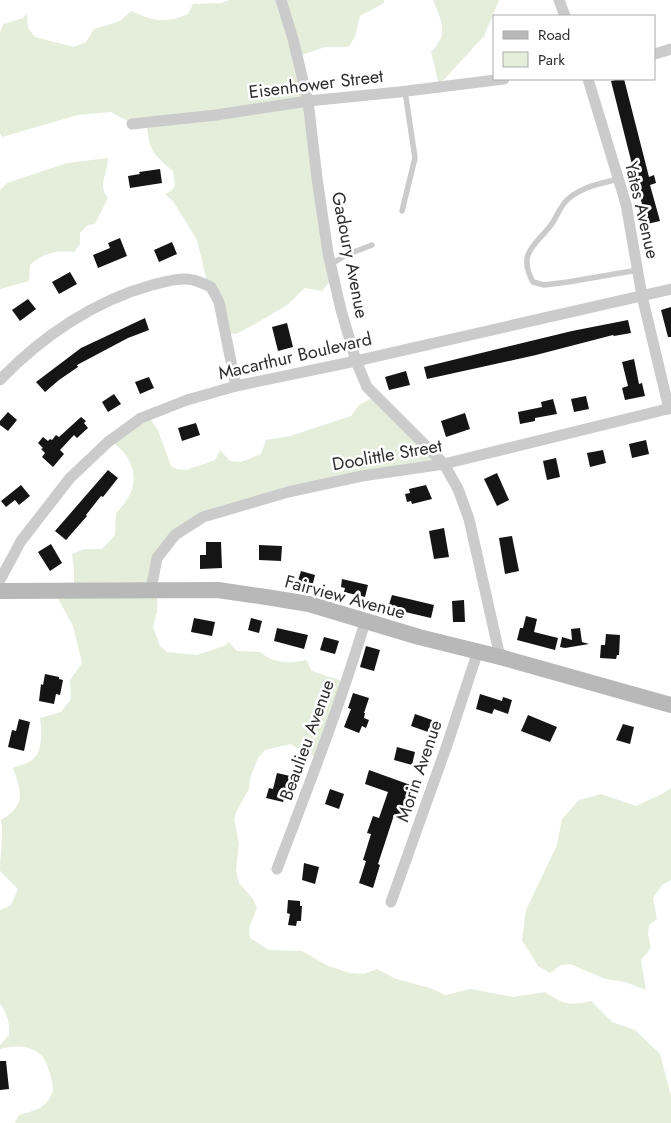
<svg xmlns="http://www.w3.org/2000/svg" width="671" height="1123" viewBox="0 0 671 1123" font-family="Jost,sans-serif">
	<style>
		.green { fill: #e5eddb }
		.building { fill: #151515 }
		.lines { fill: none; stroke-linecap: round; stroke-linejoin: round }
		.service { stroke: #cbcbcb; stroke-width: 5.5 }
		.minor { stroke: #cbcbcb; stroke-width: 11 }
		.secondary { stroke: #b8b8b8; stroke-width: 16 }
		.labels { text-anchor: middle; dominant-baseline: central; stroke-width: 5; stroke-linejoin: round; paint-order: stroke }
		.street-label { font-size: 18px; fill: #2e2e2e; stroke: #fff }
	</style>
	<rect width="100%" height="100%" fill="#fff"/>
	<g class="green">
		<path d="M229,0H384V3L360,16L355,37L349,46L346,47H325L299,56L334,277L322,291L305,288L287,305L253,325L236,334L225,333L208,286L197,240L173,201L165,194L171,191L175,186L173,171C153,154 149,151 147,124L131,123L111,112L78,115L2,137L0,133V33L3,24L23,18L27,13L28,28L35,37L74,47L86,42L94,29L120,21L131,11C153,21 166,24 188,14L193,4L221,3Z"/>
		<path d="M433,0H499L484,36L439,85L431,52C450,34 441,21 433,0Z"/>
		<path d="M108,158C108,173 97,186 108,198L95,224L88,225L80,233V244L74,252C59,249 41,254 30,265L29,281L0,289V190L7,183L67,163Z"/>
		<path d="M374,397L438,459L210,514L157,556V612L153,626L160,646L167,652L197,655L224,646L229,642L237,651L260,652C273,663 289,664 306,660L312,671L345,682L317,758L290,744L265,750L258,758L250,778L249,789L237,810L234,819L239,843L236,870L239,883L253,899L257,908L249,928L250,938L269,950L302,951L328,966L350,973L364,974L377,969L396,979L430,988L445,995L471,989L513,997L545,992C565,1005 568,1006 591,1001L612,1022L635,1030L660,1054L671,1096V1123H15L19,1115C25,1113 35,1111 41,1107C47,1104 53,1095 53,1088C53,1081 46,1059 41,1055C30,1045 13,1045 0,1049V1045L9,1035C10,1025 7,1011 0,1004V910L11,905L18,889L0,871C0,853 4,837 1,820C27,805 21,792 13,768C19,765 27,764 32,760C43,753 42,729 40,718L61,712L71,699L70,680L82,663L73,626L55,593L74,588V570L72,554L85,549H102L115,535L116,513C133,496 140,479 127,457C123,451 116,445 111,439L148,416L158,430L171,466L177,469L186,470L215,460L220,450L230,461L241,462L261,454L266,440L290,436L351,416L359,405Z"/>
		<polygon points="671,788 671,880 662,885 653,898 657,919 649,925 648,934 651,948 641,960 646,990 625,982 605,979 570,964 561,965 550,973 538,966 522,940 526,910 557,845 562,819 579,800 601,794 636,806 662,794"/>
	</g>
	<g class="building">
		<polygon points="620,79 624,79 649,177 654,175 656,183 650,185 660,221 647,224 611,81"/>
		<polygon points="160,169 162,183 130,188 128,176 140,174 139,172"/>
		<polygon points="120,238 127,256 98,268 93,255 110,248 108,243"/>
		<polygon points="172,242 177,254 159,262 154,250"/>
		<polygon points="70,272 77,284 59,294 52,282"/>
		<polygon points="28,299 36,309 20,321 12,310"/>
		<polygon points="671,307 671,337 668,337 661,310"/>
		<polygon points="145,318 149,330 128,338 77,365 78,367 59,380 45,392 36,382 81,348"/>
		<polygon points="628,320 631,333 614,336 613,335 536,355 427,379 424,367 572,331"/>
		<polygon points="287,323 293,347 278,351 272,327"/>
		<polygon points="634,359 639,384 642,383 645,396 625,400 622,388 628,386 622,362"/>
		<polygon points="406,371 410,385 389,390 385,377"/>
		<polygon points="149,377 154,388 140,394 135,382"/>
		<polygon points="114,394 121,404 108,412 102,402"/>
		<polygon points="586,396 589,409 574,412 571,399"/>
		<polygon points="553,399 557,414 535,418 535,421 520,424 518,412 542,407 541,402"/>
		<polygon points="8,412 17,420 8,431 0,425 0,421"/>
		<polygon points="465,413 470,429 446,437 441,421"/>
		<polygon points="81,417 86,421 84,423 88,428 77,438 74,435 60,450 64,454 53,467 42,457 45,453 41,449 43,448 38,443 43,437 48,441 50,439 52,440 56,435 59,437"/>
		<polygon points="196,423 200,435 182,441 178,428"/>
		<polygon points="646,440 649,454 632,458 629,444"/>
		<polygon points="603,450 606,463 590,467 587,453"/>
		<polygon points="556,458 560,477 547,480 543,461"/>
		<polygon points="108,470 118,478 103,497 101,496 86,515 87,516 66,540 55,531"/>
		<polygon points="497,473 509,500 497,506 484,479"/>
		<polygon points="21,485 30,496 19,505 15,500 6,507 1,501"/>
		<polygon points="426,485 432,499 412,504 411,501 407,502 405,494 410,493 409,489"/>
		<polygon points="444,528 449,557 434,559 429,531"/>
		<polygon points="512,536 519,571 505,574 499,538"/>
		<polygon points="206,542 221,542 222,568 200,569 200,555 206,555"/>
		<polygon points="51,544 62,563 50,571 38,552"/>
		<polygon points="259,545 282,546 281,561 259,560"/>
		<polygon points="301,571 315,575 312,587 297,584"/>
		<polygon points="342,579 368,585 365,597 344,592 345,588 341,587"/>
		<polygon points="392,595 434,605 431,618 388,608"/>
		<polygon points="464,600 465,622 453,622 452,601"/>
		<polygon points="526,616 537,619 534,632 558,638 555,650 517,640 520,628 523,628"/>
		<polygon points="194,618 215,622 212,636 191,632"/>
		<polygon points="251,618 262,621 259,633 248,630"/>
		<polygon points="277,628 308,635 304,649 274,641"/>
		<polygon points="580,628 582,642 589,644 565,648 560,647 562,637 572,640 571,629"/>
		<polygon points="606,634 620,635 619,655 617,655 616,659 600,658 601,645 605,645"/>
		<polygon points="324,637 339,641 335,654 320,650"/>
		<polygon points="366,646 380,650 374,671 360,667"/>
		<polygon points="45,674 59,677 59,679 63,680 60,695 56,694 54,704 39,701 41,684 43,685"/>
		<polygon points="353,693 369,698 364,713 365,713 364,718 369,720 366,728 362,726 359,733 344,727 351,709 348,708"/>
		<polygon points="480,694 502,701 503,697 512,700 508,714 494,709 492,714 476,709"/>
		<polygon points="415,714 432,720 428,732 411,726"/>
		<polygon points="528,715 557,727 550,742 521,731"/>
		<polygon points="19,719 30,722 24,751 8,747 12,730 16,731"/>
		<polygon points="623,724 634,727 630,744 616,740"/>
		<polygon points="397,747 415,752 412,765 394,760"/>
		<polygon points="369,770 416,787 406,819 394,815 378,864 380,865 373,888 359,883 366,861 363,860 371,834 367,833 373,816 379,818 388,792 365,784"/>
		<polygon points="277,773 290,776 283,802 266,798 269,788 273,789"/>
		<polygon points="330,789 344,794 339,809 325,804"/>
		<polygon points="304,863 319,867 315,884 302,880"/>
		<polygon points="288,900 300,901 300,906 302,906 301,921 297,921 296,926 288,925 290,914 287,913"/>
		<polygon points="0,1061 6,1061 9,1089 0,1090"/>
	</g>
	<g class="lines">
		<g class="service">
			<path d="M619,179C601,183 582,187 568,199C560,206 557,217 551,225C535,246 517,253 533,282L544,285L568,282L638,270"/>
			<polyline points="402,211 415,158 405,91"/>
			<polyline points="330,265 346,255 372,245"/>
		</g>
		<g class="minor">
			<polyline points="281,0 293,39 308,101 317,178 328,253 341,310 356,361 367,387 444,464 458,489 469,519 500,657"/>
			<polyline points="559,0 565,16"/>
			<polyline points="655,54 671,49"/>
			<polyline points="588,79 626,204 642,296 669,409"/>
			<polyline points="132,124 216,115 308,101 399,92 504,79"/>
			<path d="M0,380C41,337 94,301 152,285C164,282 180,277 193,280C199,281 206,285 211,287L219,302L236,386"/>
			<polyline points="0,580 21,541 70,478 108,442 141,418 187,400 236,386 356,361 671,289"/>
			<polyline points="151,590 157,558 175,535 203,517 288,492 362,476 444,464 671,408"/>
			<path d="M277,869C308,787 340,706 365,622"/>
			<polyline points="391,902 447,745 478,651"/>
		</g>
		<polyline class="secondary" points="0,591 218,590 266,597 309,604 419,637 500,657 671,705"/>
	</g>
	<g class="labels">
		<g class="street-label">
			<text transform="translate(316 84) rotate(-7)">Eisenhower Street</text>
			<text transform="translate(642 210) rotate(77)">Yates Avenue</text>
			<text transform="translate(350 255) rotate(79)">Gadoury Avenue</text>
			<text transform="translate(295 356) rotate(-13)">Macarthur Boulevard</text>
			<text transform="translate(387 455) rotate(-10)">Doolittle Street</text>
			<text transform="translate(345 597) rotate(15)">Fairview Avenue</text>
			<text transform="translate(307 740) rotate(-70)">Beaulieu Avenue</text>
			<text transform="translate(419 771) rotate(-71)">Morin Avenue</text>
		</g>
	</g>
	<rect x="493" y="15" width="162" height="65" fill="#ffffff" stroke="#ababab"/>
	<rect x="503" y="31" width="25" height="8" fill="#b8b8b8" stroke="#ababab"/>
	<text x="538" y="40" font-size="15" fill="#2e2e2e">Road</text>
	<rect x="503" y="52" width="25" height="15" fill="#e5eddb" stroke="#ababab"/>
	<text x="538" y="65" font-size="15" fill="#2e2e2e">Park</text>
</svg>
